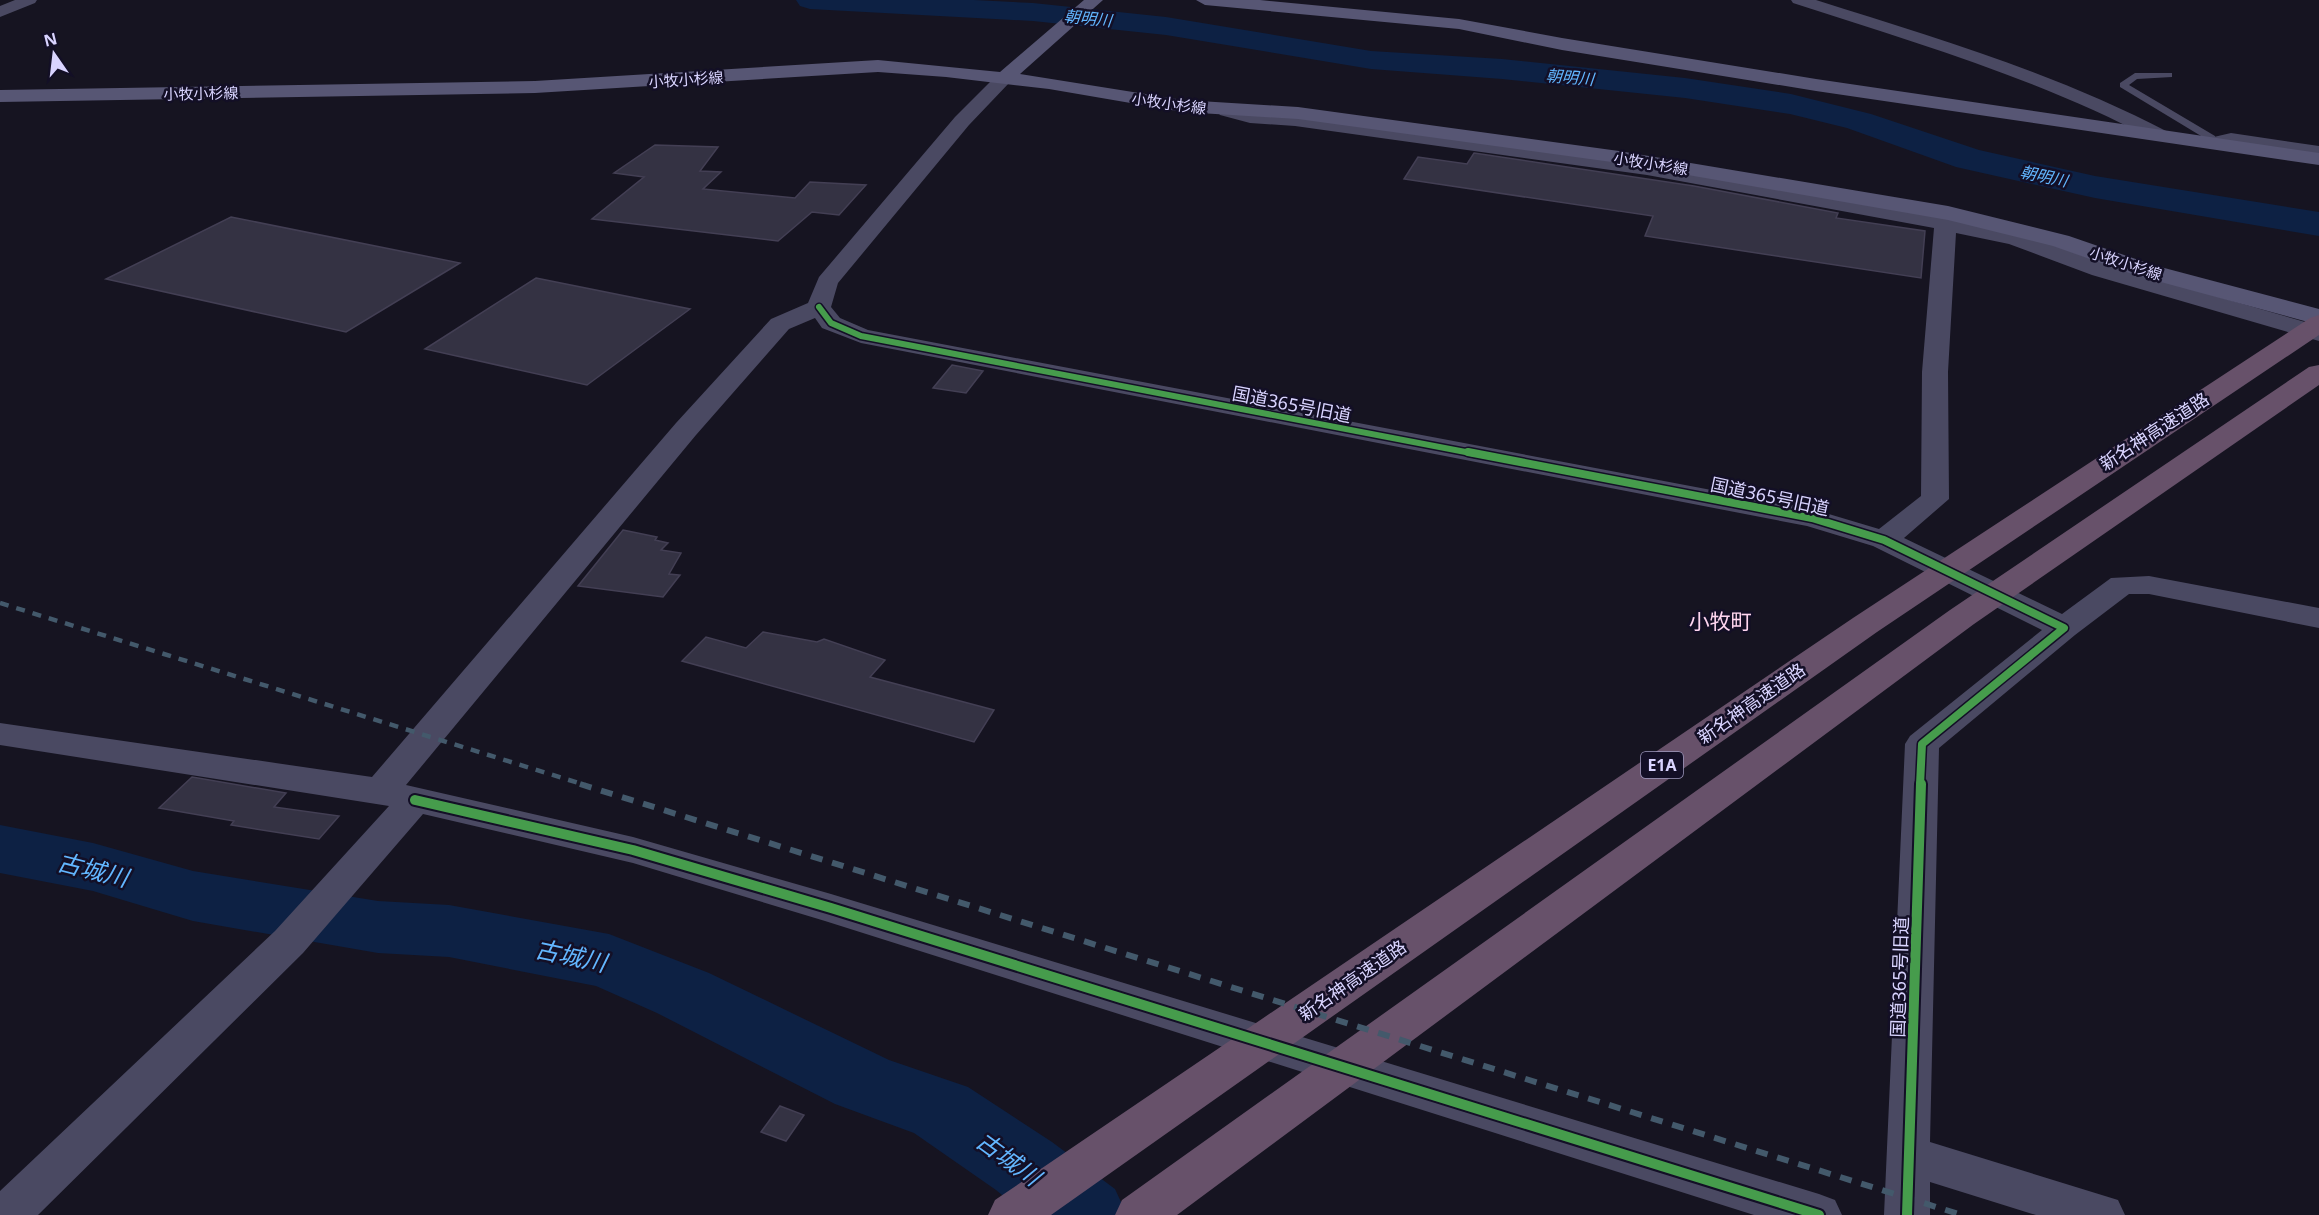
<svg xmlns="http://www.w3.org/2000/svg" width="2319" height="1215" viewBox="0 0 2319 1215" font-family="'Noto Sans','Noto Sans JP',sans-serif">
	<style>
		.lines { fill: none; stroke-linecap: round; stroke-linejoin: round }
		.river { fill: #0d2144; fill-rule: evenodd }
		.building { fill: #343243; stroke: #433f54; stroke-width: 1.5 }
		.lane { fill: #4a4962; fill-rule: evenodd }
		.street { fill: #4a4962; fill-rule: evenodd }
		.secondary { fill: #575674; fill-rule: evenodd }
		.highway { fill: #67516a; fill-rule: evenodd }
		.rail-far1 { stroke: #43596b; stroke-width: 4.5; stroke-dasharray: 9 8; stroke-linecap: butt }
		.rail { stroke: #43596b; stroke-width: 6; stroke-dasharray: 12 10; stroke-linecap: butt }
		.cycleway-far2-casing { stroke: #130f26; stroke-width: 9 }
		.cycleway-far1-casing { stroke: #130f26; stroke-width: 11 }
		.cycleway-casing { stroke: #130f26; stroke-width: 14 }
		.cycleway-far2 { stroke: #469c4c; stroke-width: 6 }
		.cycleway-far1 { stroke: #469c4c; stroke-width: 8 }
		.cycleway { stroke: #469c4c; stroke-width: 10 }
		.labels { text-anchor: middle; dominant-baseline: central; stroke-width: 5; stroke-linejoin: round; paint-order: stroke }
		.far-street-label { font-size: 15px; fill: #d9d4ff; stroke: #130f26 }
		.far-water-label { font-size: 16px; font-style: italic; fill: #62b6ff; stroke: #130f26 }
		.shield { fill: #130f26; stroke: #9e99be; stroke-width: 1.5 }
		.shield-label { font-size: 16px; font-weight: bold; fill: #d9d4ff }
		.street-label { font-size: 18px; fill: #d9d4ff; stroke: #130f26 }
		.quarter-label { font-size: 21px; fill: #ffd6f0; stroke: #130f26 }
		.near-water-label { font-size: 24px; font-style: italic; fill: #62b6ff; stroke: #130f26 }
	</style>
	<rect width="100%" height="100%" fill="#161421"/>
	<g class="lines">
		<g class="river">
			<polygon points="796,0 974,0 1033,3 1166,17 1371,51 1502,59 1685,78 1791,94 1871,114 1979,150 2095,176 2319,212 2319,236 2095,198 1956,167 1847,128 1790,114 1685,98 1502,79 1371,69 1166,35 1033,21 810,9 800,6"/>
			<polygon points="0,825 93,843 193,871 378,901 449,905 609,934 709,973 889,1060 968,1087 1052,1142 1115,1189 1127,1215 1026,1215 996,1190 914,1133 835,1104 657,1013 596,986 449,957 378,953 193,921 93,891 0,873"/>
		</g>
	</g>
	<g class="building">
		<polygon points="655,145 718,147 700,171 721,172 703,189 795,198 810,182 866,185 839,215 812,212 778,241 592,219 644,177 614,173"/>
		<polygon points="1474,153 1694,186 1838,213 1836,218 1925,231 1921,278 1645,236 1653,216 1404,179 1418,157 1467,164"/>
		<polygon points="231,217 460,263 346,332 106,279"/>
		<polygon points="536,278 690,309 587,385 425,349"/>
		<polygon points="952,365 983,371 966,393 933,388"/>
		<polygon points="623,530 657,537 655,540 668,543 661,550 681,553 669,574 680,575 663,597 578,586"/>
		<polygon points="763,632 817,642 824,639 885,660 870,677 994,710 974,742 682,661 706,637 746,648"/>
		<polygon points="192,777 286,793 274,807 339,816 319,839 231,825 234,821 159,808"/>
		<polygon points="780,1106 804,1115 786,1141 761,1132"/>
	</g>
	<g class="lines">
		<polygon class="lane" points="2135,73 2172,73 2172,77 2137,79 2129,85 2215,136 2216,145 2208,145 2206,139 2120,87 2120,83"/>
		<g class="street">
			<polygon points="15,0 37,0 35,3 0,17 0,6"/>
			<path d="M1791,0H1816C1936,38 2056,73 2168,132L2171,136L2168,140H2154C2040,79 1916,43 1793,3Z"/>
			<polygon points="1004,72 1010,74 1013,78 1010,82 969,125 838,283 831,307 840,318 868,330 1812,509 1879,529 1921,496 1922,372 1934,228 1647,175 1295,126 1250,123 1220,115 1217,111 1220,107 1227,105 1250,111 1295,114 1647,163 1945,217 2023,234 2108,265 2319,326 2319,341 2092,275 2009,244 1956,233 1948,372 1949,499 1904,538 2062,614 2111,578 2149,576 2319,608 2319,628 2149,594 2129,594 2075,635 1939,748 1930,1142 2118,1200 2125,1215 2036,1215 1930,1182 1930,1215 1884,1215 1905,744 1910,736 2042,630 1873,546 1807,526 861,343 822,328 815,318 789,329 696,435 406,785 633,837 831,894 1819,1194 1835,1200 1842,1215 1754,1215 825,921 633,863 423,814 303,953 38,1215 0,1215 0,1191 275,931 389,806 0,745 0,723 372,777 676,423 771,319 808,303 819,277 955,117 998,74"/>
			<polygon points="2231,133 2319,146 2319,158 2231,145 2212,149 2205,147 2202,143 2205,139"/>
		</g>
		<g class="secondary">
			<polygon points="1084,0 1103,0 1020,74 1183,100 1298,107 1619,151 1948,206 2069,236 2153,265 2319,309 2319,325 2135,275 2053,246 1948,220 1619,163 1298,119 1183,112 1049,89 946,77 878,72 535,93 0,102 0,90 535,81 878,60 1000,72"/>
			<polygon points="1196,0 1260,0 1459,19 1562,38 1816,79 2319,153 2319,165 1816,91 1562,50 1459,29 1205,5"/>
		</g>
		<g class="highway">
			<polygon points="2319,315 2319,335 1877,632 1051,1215 988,1215 995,1200 1853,618 2310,318"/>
			<polygon points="2319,365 2319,385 1974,624 1177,1215 1115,1215 1122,1200 1950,610 2309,367"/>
		</g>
		<polyline class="rail-far1" points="0,603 585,785"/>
		<polyline class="rail" points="580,784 1962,1215"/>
		<defs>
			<polyline id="cycleway-far2" points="819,307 831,323 861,336 1476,454"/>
			<polyline id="cycleway-far1" points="1468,452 1812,518 1884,540 2064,628 1922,744 1920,785"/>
			<g id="cycleway">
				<polyline points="415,800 633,850 831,908 1819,1215"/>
				<polyline points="1907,1215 1921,784"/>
			</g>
		</defs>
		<use href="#cycleway-far2" class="cycleway-far2-casing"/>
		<use href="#cycleway-far1" class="cycleway-far1-casing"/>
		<use href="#cycleway" class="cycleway-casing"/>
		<use href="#cycleway-far2" class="cycleway-far2"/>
		<use href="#cycleway-far1" class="cycleway-far1"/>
		<use href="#cycleway" class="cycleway"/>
	</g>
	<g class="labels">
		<g class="far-street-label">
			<text transform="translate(686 79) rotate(-4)">小牧小杉線</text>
			<text transform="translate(201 93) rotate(-1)">小牧小杉線</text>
			<text transform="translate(1169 103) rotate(8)">小牧小杉線</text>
			<text transform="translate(1651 163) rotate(9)">小牧小杉線</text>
			<text transform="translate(2126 263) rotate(18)">小牧小杉線</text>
		</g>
		<g class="far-water-label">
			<text transform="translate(1088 18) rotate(6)">朝明川</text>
			<text transform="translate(1570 77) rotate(5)">朝明川</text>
			<text transform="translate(2044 176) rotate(12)">朝明川</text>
		</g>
		<rect class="shield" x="1641" y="752" width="42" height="26" rx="4.5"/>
		<g class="shield-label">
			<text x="1662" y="765">E1A</text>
		</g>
		<g class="street-label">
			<text transform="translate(1292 404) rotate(11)">国道365号旧道</text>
			<text transform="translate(2154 431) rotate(-33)">新名神高速道路</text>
			<text transform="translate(1770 496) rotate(12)">国道365号旧道</text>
			<text transform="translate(1751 703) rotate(-35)">新名神高速道路</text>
			<text transform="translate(1899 977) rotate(-88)">国道365号旧道</text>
			<text transform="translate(1352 980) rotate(-35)">新名神高速道路</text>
		</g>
		<g class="quarter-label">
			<text x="1720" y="621">小牧町</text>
		</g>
		<g class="near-water-label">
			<text transform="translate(93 869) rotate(14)">古城川</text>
			<text transform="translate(571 955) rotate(12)">古城川</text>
			<text transform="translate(1009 1158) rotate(36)">古城川</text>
		</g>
	</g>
	<g transform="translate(54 54) rotate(346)" stroke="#130f26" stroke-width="4.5" paint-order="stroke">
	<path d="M0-4.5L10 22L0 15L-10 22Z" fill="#d9d4ff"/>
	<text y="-9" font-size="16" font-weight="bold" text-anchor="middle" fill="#d9d4ff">N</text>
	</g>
</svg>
